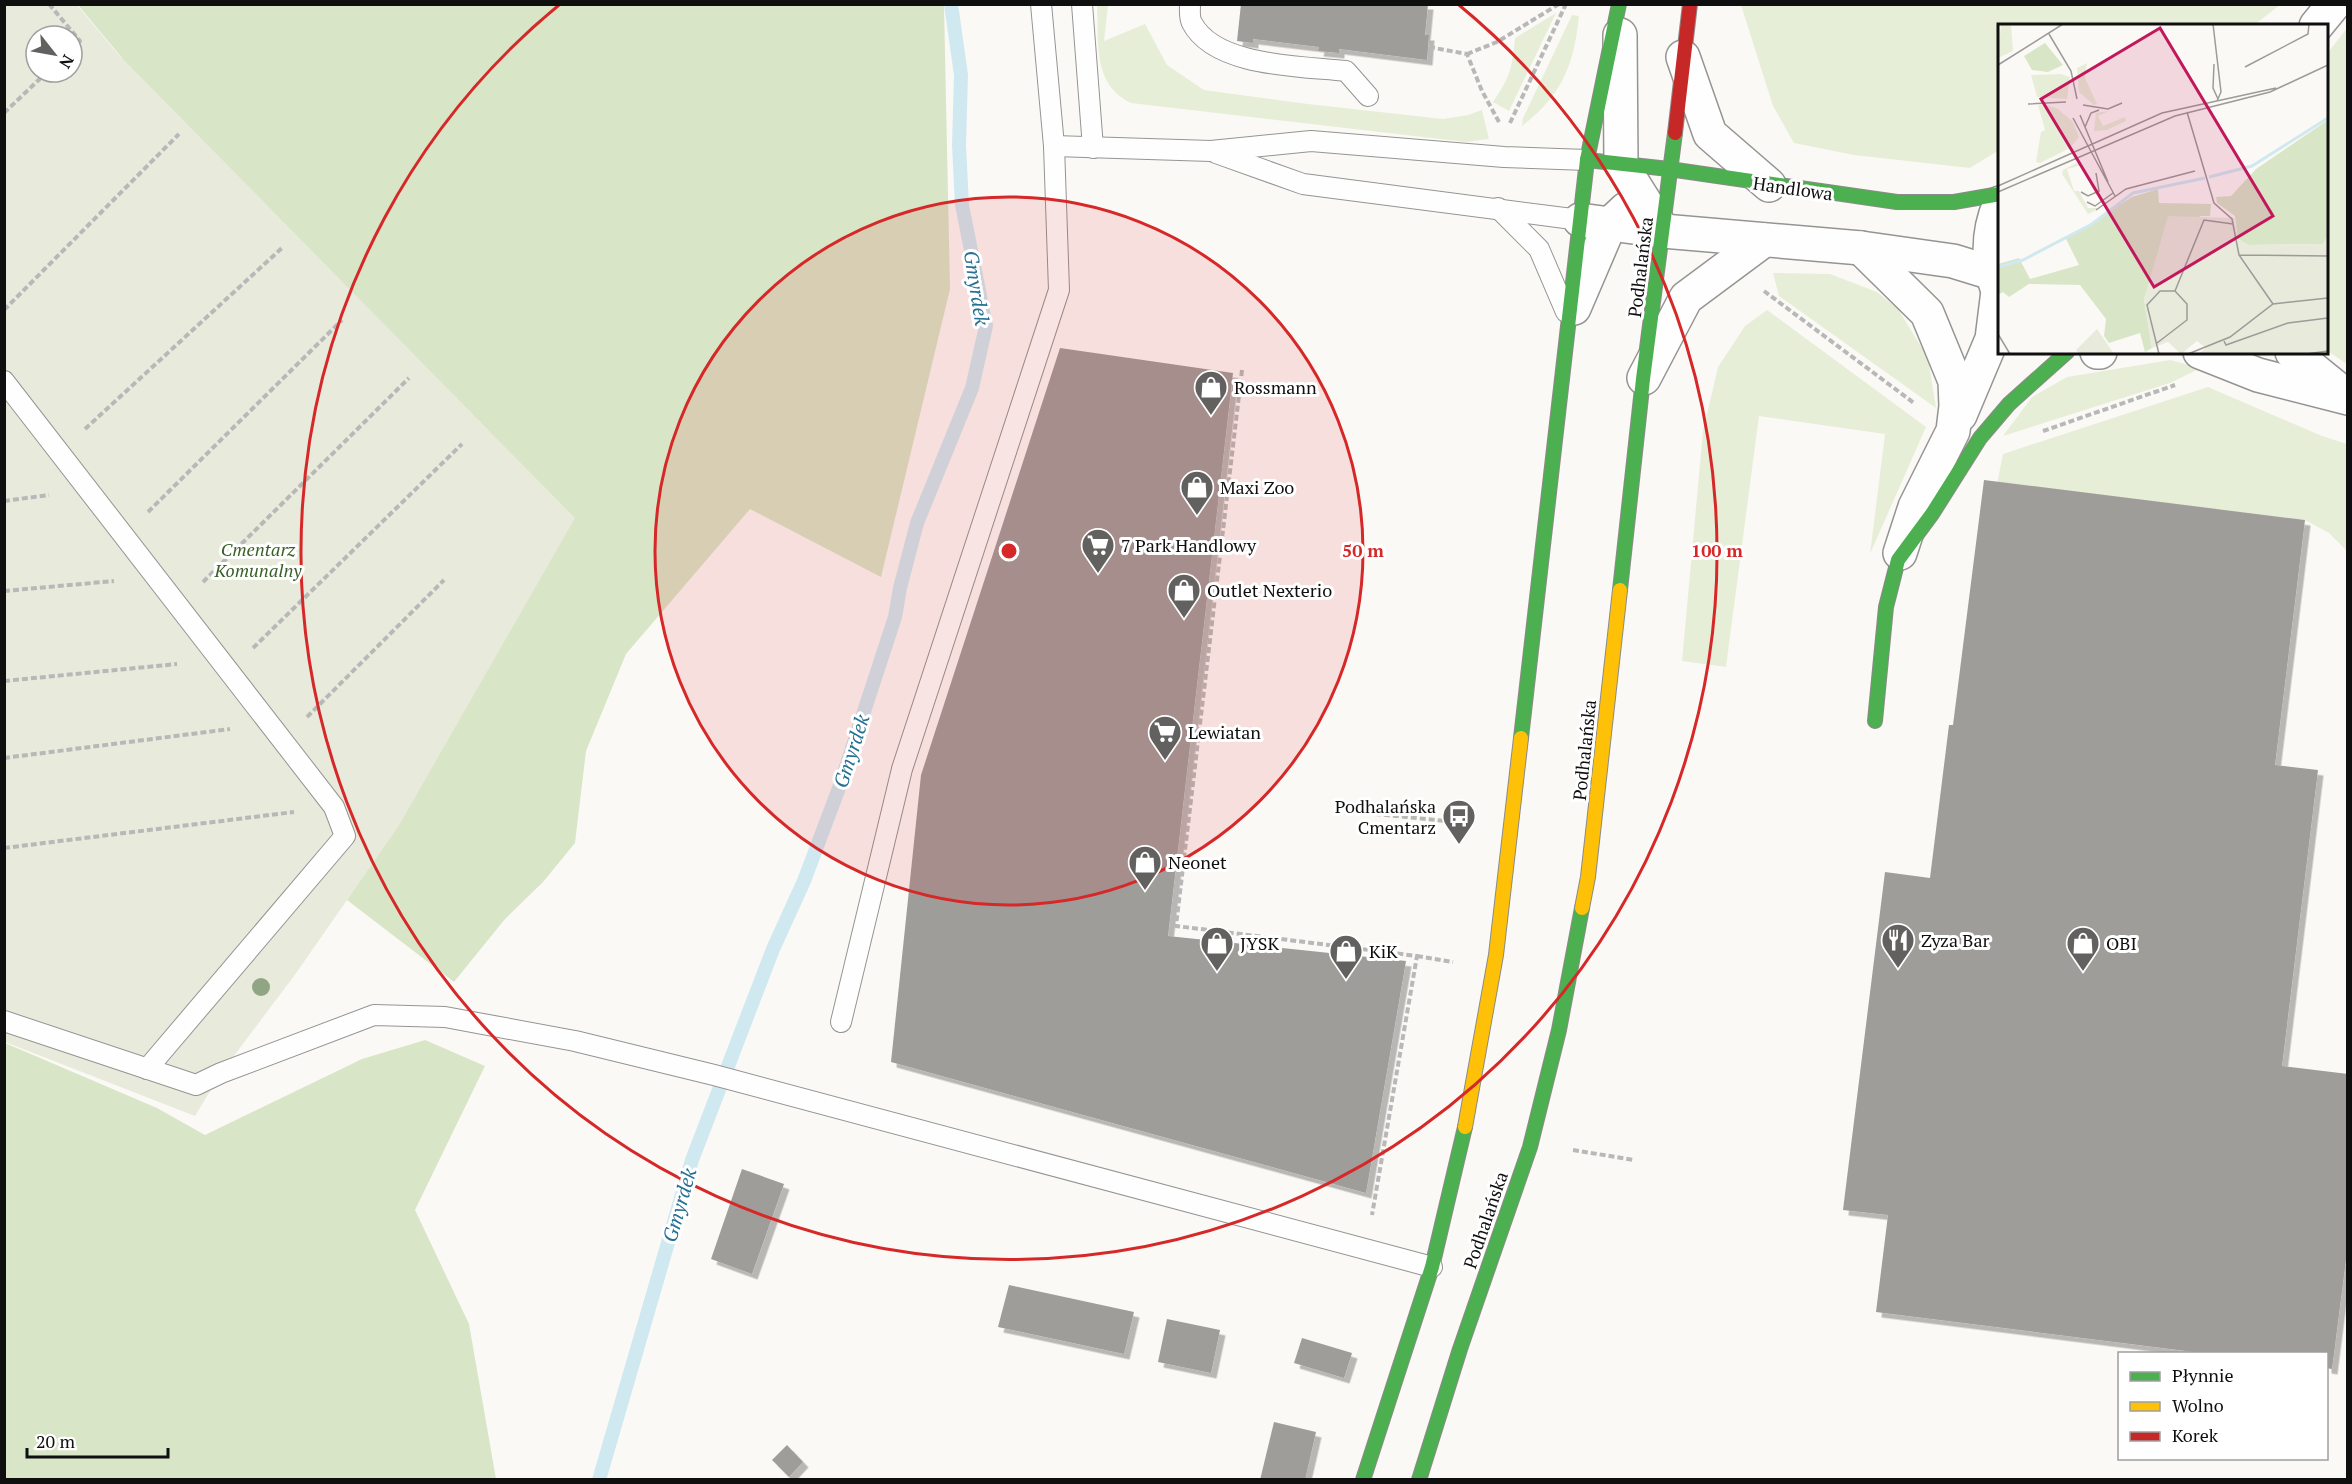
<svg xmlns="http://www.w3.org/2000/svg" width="2352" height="1484" viewBox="0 0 2352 1484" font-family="'PT Serif',serif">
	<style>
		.green { fill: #e7eed8 }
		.forest { fill: #d9e5c7 }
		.cemetery { fill: #e8eadb; fill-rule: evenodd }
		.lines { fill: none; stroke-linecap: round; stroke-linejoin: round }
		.stream { stroke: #d0e9f1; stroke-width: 14 }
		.building { fill: #9f9d9a; filter: url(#shadow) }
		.lane-casing { stroke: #959493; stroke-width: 22 }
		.street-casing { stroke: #959493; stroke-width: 36 }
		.fast-casing { stroke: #8c8b89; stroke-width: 16 }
		.slow-casing { stroke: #8c8b89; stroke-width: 16 }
		.jam-casing { stroke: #8c8b89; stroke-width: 16 }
		.path { stroke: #b9b8b8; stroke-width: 4; stroke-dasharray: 6 3; stroke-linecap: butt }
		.lane { stroke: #fefefe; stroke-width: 20 }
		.street { stroke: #fefefe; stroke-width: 33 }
		.fast { stroke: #4caf50; stroke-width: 14 }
		.slow { stroke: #ffc107; stroke-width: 14 }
		.jam { stroke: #c62828; stroke-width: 14 }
		.tree { fill: #90a584 }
		.ring { fill: none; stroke: #d62828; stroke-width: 3 }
		.labels { text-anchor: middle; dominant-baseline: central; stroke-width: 6; stroke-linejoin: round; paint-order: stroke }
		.street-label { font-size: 18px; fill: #0f0f0f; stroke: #fff }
		.poi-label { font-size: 18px; fill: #0f0f0f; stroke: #fff; text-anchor: start }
		.park-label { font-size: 18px; font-style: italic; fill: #396027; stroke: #fff }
		.water-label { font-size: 20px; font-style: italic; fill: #267093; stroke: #fff }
		.inset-river { fill: none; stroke: #d0e9f1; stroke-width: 3 }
		.inset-road { fill: none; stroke: #9d9b99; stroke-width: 1.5 }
		.view { fill: #c2185b; fill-opacity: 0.15; stroke: #c2185b; stroke-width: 3 }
		.inset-edge { fill: none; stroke: #0f0f0f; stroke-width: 3 }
		.centre { fill: #d62828; stroke: #fff; stroke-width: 3 }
		.ring-label { font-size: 18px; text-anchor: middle; font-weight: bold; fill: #d62828; stroke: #fff; stroke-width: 6; stroke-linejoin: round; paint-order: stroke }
	</style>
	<defs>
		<filter id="shadow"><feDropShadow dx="5.5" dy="5.5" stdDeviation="0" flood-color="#0004"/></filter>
	</defs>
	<rect width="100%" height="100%" fill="#fbf9f5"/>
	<g class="green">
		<path d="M1097,5H1108L1104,41L1145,24L1167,65L1204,90L1308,104L1443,119L1468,115L1482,110L1489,139L1466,142L1131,103C1092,84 1099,43 1097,5Z"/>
		<polygon points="1741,5 1741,4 2280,5 2254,25 2000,26 1999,150 1970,168 1854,155 1794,143 1773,106"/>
		<path d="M1556,13L1509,111L1493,102C1510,77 1512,69 1515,38Z"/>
		<path d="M1572,15L1579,16C1574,65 1562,95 1522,126L1523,118Z"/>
		<polygon points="2347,28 2347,364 2326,350 2327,54"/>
		<polygon points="1773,273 1830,274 1877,292 1898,309 1928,358 1936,408 1779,296"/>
		<polygon points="1767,310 1926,427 1870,554 1885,434 1759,416 1726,667 1682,661 1703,431 1718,367 1745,326"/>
		<polygon points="2170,360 2201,368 2170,383 2003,436 2032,397 2067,377"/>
		<polygon points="2208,387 2322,436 2347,444 2347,551 2329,533 2305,520 1996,489 2003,454"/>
	</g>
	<g class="forest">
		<polygon points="78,5 944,5 950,289 881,577 750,509 626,654 586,751 575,843 543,882 505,919 454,982 347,900 402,819 122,58"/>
		<polygon points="425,1040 485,1066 415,1210 469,1324 496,1479 5,1479 5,1043 157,1108 205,1135 362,1059"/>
	</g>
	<path class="cemetery" d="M4,5H77L117,53L575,518L398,827L294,976L221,1073L195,1116L5,1042ZM36,36H72V72H36Z"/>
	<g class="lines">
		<polyline class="stream" points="599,1480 692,1160 773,949 804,881 839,788 895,617 900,588 917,523 972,388 986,326 962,205 959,145 961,75 951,4"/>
	</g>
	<g class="building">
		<polygon points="1241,4 1428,4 1425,35 1429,35 1427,60 1339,49 1339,53 1318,51 1319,47 1253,39 1253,43 1237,41"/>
		<polygon points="1060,348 1233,373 1168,936 1406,961 1366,1193 891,1062 921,775"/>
		<polygon points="1984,480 2305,520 2275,765 2318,770 2282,1066 2348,1074 2348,1244 2332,1369 2326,1368 2326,1354 2210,1354 1876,1312 1888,1215 1843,1210 1885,872 1930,878 1949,725 1953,725"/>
		<polygon points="742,1169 784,1184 752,1274 711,1259"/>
		<polygon points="1009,1285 1134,1312 1124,1354 998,1327"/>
		<polygon points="1167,1319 1220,1330 1211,1373 1158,1362"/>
		<polygon points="1302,1338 1352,1353 1344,1378 1294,1363"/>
		<polygon points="1274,1422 1316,1432 1305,1480 1260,1480"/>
		<polygon points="787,1445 803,1462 789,1477 772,1460"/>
	</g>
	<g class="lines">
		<defs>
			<g id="lane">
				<polyline points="1082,4 1093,148"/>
				<path d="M1190,4C1190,10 1189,18 1192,23C1215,67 1301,66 1346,71L1368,96"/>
				<polyline points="1054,146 1211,151 1311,141 1504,157 1587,160"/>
				<polyline points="1216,153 1303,184 1580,220"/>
				<polyline points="1498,208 1539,249 1566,312"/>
				<polyline points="4,381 334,807 345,836 147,1069"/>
				<polyline points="4,1021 196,1085 221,1073 374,1015 445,1017 575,1041 714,1075 1432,1267"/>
				<polyline points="841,1022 902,769 1059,290 1054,146 1041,4"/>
			</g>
			<g id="street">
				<polyline points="2316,26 2334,4"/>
				<polyline points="1620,35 1621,164 1663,231"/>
				<polyline points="1683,57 1710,134 1769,185"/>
				<polyline points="1580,220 1663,231 1861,248 1953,261 1992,273"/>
				<polyline points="1861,248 1927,313 1955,381 1956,406 1953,431 1915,507 1900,553"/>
				<path d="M1998,291C1987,261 1987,233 2000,203"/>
				<polyline points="1574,308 1610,224 1626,209"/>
				<polyline points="2097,352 2100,352"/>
				<polyline points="2200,352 2258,375 2348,398"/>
				<polyline points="2292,352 2339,390"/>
				<polyline points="1644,378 1686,298 1764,240"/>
				<polyline points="1960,415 1992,339 1998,291"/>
			</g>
			<g id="fast">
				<polyline points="1587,160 1669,169 1897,202 1954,202 2000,194"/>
				<polyline points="1620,590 1643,379 1675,133"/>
				<polyline points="1875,721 1886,607 1898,560 1932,514 1980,438 2009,404 2067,352"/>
				<polyline points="1521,738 1587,160 1619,4"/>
				<polyline points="1363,1480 1432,1267 1465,1127"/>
				<polyline points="1419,1480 1460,1349 1530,1147 1559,1030 1582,908"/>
			</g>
			<g id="slow">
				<polyline points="1582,908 1588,877 1620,590"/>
				<polyline points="1465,1127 1496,955 1521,738"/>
			</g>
			<polyline id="jam" points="1675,133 1690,4"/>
		</defs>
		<use href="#lane" class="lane-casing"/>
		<use href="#street" class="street-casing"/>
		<use href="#fast" class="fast-casing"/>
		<use href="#slow" class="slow-casing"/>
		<use href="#jam" class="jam-casing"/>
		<g class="path">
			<polyline points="49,4 80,41 72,49"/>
			<polyline points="1429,47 1467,54 1482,91 1499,122"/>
			<polyline points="1467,54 1497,42 1559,4"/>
			<polyline points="4,113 47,72"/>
			<polyline points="1510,123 1566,4"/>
			<polyline points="1764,291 1914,403"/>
			<polyline points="4,310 179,134"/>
			<polyline points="1242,370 1176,926 1417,956 1372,1215"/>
			<polyline points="85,429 283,247"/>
			<polyline points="2043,431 2175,385"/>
			<polyline points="4,501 49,495"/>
			<polyline points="148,512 342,320"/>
			<polyline points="203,582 409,378"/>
			<polyline points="4,591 114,581"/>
			<polyline points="253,648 462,444"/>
			<polyline points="4,681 177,664"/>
			<polyline points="307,717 444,580"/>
			<polyline points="4,758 230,729"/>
			<polyline points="1366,813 1456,822"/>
			<polyline points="4,848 294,812"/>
			<polyline points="1417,956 1453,962"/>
			<polyline points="1573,1150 1634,1160"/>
		</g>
		<use href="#lane" class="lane"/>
		<use href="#street" class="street"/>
		<use href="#fast" class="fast"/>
		<use href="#slow" class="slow"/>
		<use href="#jam" class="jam"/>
	</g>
	<circle class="tree" cx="261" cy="987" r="9"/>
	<circle cx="1009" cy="551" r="354" fill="#d62828" fill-opacity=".12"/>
	<g class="ring">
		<circle cx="1009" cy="551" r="354"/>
		<path d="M1459 5A708 708 0 1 1 559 5"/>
	</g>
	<defs>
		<symbol id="shop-pin" viewBox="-11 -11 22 30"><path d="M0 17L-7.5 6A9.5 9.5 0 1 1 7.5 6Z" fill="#626160" stroke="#fff"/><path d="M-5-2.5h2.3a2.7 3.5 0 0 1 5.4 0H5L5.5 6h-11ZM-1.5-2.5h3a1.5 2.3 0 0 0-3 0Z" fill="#fff"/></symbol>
		<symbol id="supermarket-pin" viewBox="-11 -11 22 30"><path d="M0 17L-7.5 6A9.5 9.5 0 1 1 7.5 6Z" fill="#626160" stroke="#fff"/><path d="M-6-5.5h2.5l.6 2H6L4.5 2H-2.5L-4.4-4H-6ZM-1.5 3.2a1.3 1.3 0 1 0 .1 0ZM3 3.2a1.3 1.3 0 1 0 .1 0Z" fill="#fff"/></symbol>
		<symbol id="bus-pin" viewBox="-11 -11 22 30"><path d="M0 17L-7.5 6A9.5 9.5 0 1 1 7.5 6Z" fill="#626160" stroke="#fff"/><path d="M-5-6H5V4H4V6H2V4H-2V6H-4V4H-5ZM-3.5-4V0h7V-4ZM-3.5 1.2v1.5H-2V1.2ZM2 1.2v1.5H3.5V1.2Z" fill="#fff"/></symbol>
		<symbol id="restaurant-pin" viewBox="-11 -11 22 30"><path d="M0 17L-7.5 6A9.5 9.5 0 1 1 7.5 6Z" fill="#626160" stroke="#fff"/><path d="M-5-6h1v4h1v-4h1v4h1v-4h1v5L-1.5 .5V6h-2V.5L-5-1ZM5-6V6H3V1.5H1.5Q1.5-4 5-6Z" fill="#fff"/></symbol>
	</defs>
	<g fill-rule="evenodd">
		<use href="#shop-pin" x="1192" y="368" width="38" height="52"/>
		<use href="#shop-pin" x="1178" y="468" width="38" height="52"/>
		<use href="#supermarket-pin" x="1079" y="526" width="38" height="52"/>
		<use href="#shop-pin" x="1165" y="571" width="38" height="52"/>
		<use href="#supermarket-pin" x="1146" y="713" width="38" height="52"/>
		<use href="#bus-pin" x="1440" y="797" width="38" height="52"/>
		<use href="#shop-pin" x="1126" y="843" width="38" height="52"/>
		<use href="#restaurant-pin" x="1879" y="921" width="38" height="52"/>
		<use href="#shop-pin" x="1198" y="924" width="38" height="52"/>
		<use href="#shop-pin" x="2064" y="924" width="38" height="52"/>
		<use href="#shop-pin" x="1327" y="932" width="38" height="52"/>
	</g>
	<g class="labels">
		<g class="street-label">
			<text transform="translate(1793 188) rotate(8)">Handlowa</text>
			<text transform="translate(1640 267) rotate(-83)">Podhalańska</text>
			<text transform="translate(1584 750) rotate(-84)">Podhalańska</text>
			<text transform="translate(1485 1220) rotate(-71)">Podhalańska</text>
		</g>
		<g class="poi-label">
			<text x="1234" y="387">Rossmann</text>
			<text x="1220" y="487">Maxi Zoo</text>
			<text x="1121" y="545">7 Park Handlowy</text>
			<text x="1207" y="590">Outlet Nexterio</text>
			<text x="1188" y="732">Lewiatan</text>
			<text x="1436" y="806" text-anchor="end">Podhalańska<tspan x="1436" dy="21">Cmentarz</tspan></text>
			<text x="1168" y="862">Neonet</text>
			<text x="1921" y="940">Zyza Bar</text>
			<text x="1240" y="943">JYSK</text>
			<text x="2106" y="943">OBI</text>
			<text x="1369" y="951">KiK</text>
		</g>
		<g class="park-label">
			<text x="258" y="549">Cmentarz<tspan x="258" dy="21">Komunalny</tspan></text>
		</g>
		<g class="water-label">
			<text transform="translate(977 288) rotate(81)">Gmyrdek</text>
			<text transform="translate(851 751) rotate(-72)">Gmyrdek</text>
			<text transform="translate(679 1205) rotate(-74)">Gmyrdek</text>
		</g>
	</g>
	<g transform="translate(1998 24)">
		<rect width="330" height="330" fill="#fbf9f5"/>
		<path d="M3,0H13L15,27L0,34ZM89,39L87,54L99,80L96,81L81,68L79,44ZM63,50L72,53L69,75L39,73L33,51ZM46,80L60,85L75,98L81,113L72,124L42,139L38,138L43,108L47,106L40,81ZM111,87L100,92L105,102L127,93L128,97L109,106L96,107L98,89ZM78,139L85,141L69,145L76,167H81L90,184H102L90,190L64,150L65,146Z" fill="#e7eed8"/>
		<path d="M47,19L65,41L50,48L34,46L26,32ZM330,96L329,213L325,220L250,221L240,215L237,192L219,179L218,173L233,172L258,145ZM160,165L161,179L213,180L212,192H202L155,251L146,275L154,324L147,328L142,309L111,319L106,312L108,295L82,261L31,260L11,273L5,268L0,271V240L21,234L32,255L81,241L68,215L134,173Z" fill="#d9e5c7"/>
		<path d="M330,146V330H200L208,324L199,317L183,330L170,318L154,324L146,275L170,192L236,194L240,215L250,221L325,220L329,213ZM99,305L116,330H81L78,326Z" fill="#e8eadb"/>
		<path class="inset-river" d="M211,153L254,142L330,94M0,243L25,236L94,200L135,169L207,154"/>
		<path class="inset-road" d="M215,0L223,68L219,77M51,10L73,47L79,75M216,40L215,64L220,75M0,41L65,0M247,43L310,10L311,0M30,80L68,78M85,81L110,85L124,79M189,88L216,179L234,195L241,231L275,280M82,91L110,158M75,94L117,172M87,103L93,89L101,86M0,162L164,89L278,64M0,168L177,92L272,68L330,41M83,168L90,172L101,167L98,149M89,178L97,182L115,169M98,186L128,165L197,147M241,231L330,232M177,267L206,196L235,200M0,310L12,330M226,317L228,321L290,299L330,294M159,319L189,296V280L177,267H162L149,281L161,330M190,330L232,313L275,280L330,274M308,330L330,327"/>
		<path class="view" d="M162,4L275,192L156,263L43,75Z"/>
		<rect width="330" height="330" class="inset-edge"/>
	</g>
	<circle cx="1009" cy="551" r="9" class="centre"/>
	<g class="ring-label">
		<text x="1363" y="557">50 m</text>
		<text x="1717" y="557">100 m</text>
	</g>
	<rect width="2352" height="1484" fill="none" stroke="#0f0f0f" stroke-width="12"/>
	<rect x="2118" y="1352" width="210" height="108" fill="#ffffff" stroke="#9f9f9f" stroke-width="1.5"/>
	<rect x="2130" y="1372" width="30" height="9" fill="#4caf50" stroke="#9f9f9f" stroke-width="1.5"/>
	<text x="2172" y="1382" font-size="18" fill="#0f0f0f">Płynnie</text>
	<rect x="2130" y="1402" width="30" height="9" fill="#ffc107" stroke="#9f9f9f" stroke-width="1.5"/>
	<text x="2172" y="1412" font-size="18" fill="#0f0f0f">Wolno</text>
	<rect x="2130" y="1432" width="30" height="9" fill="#c62828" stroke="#9f9f9f" stroke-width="1.5"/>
	<text x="2172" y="1442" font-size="18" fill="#0f0f0f">Korek</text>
	<g transform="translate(54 54) rotate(121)"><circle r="28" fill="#ffffff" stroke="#9f9f9f" stroke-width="1.5"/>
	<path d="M0-4.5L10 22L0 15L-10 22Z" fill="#626160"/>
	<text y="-9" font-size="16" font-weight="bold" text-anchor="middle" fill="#0f0f0f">N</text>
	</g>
	<path d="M27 1448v9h141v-9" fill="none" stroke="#0f0f0f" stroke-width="3"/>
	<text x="36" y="1448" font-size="18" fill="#0f0f0f" stroke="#ffffff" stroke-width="4.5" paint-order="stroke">20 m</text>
</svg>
